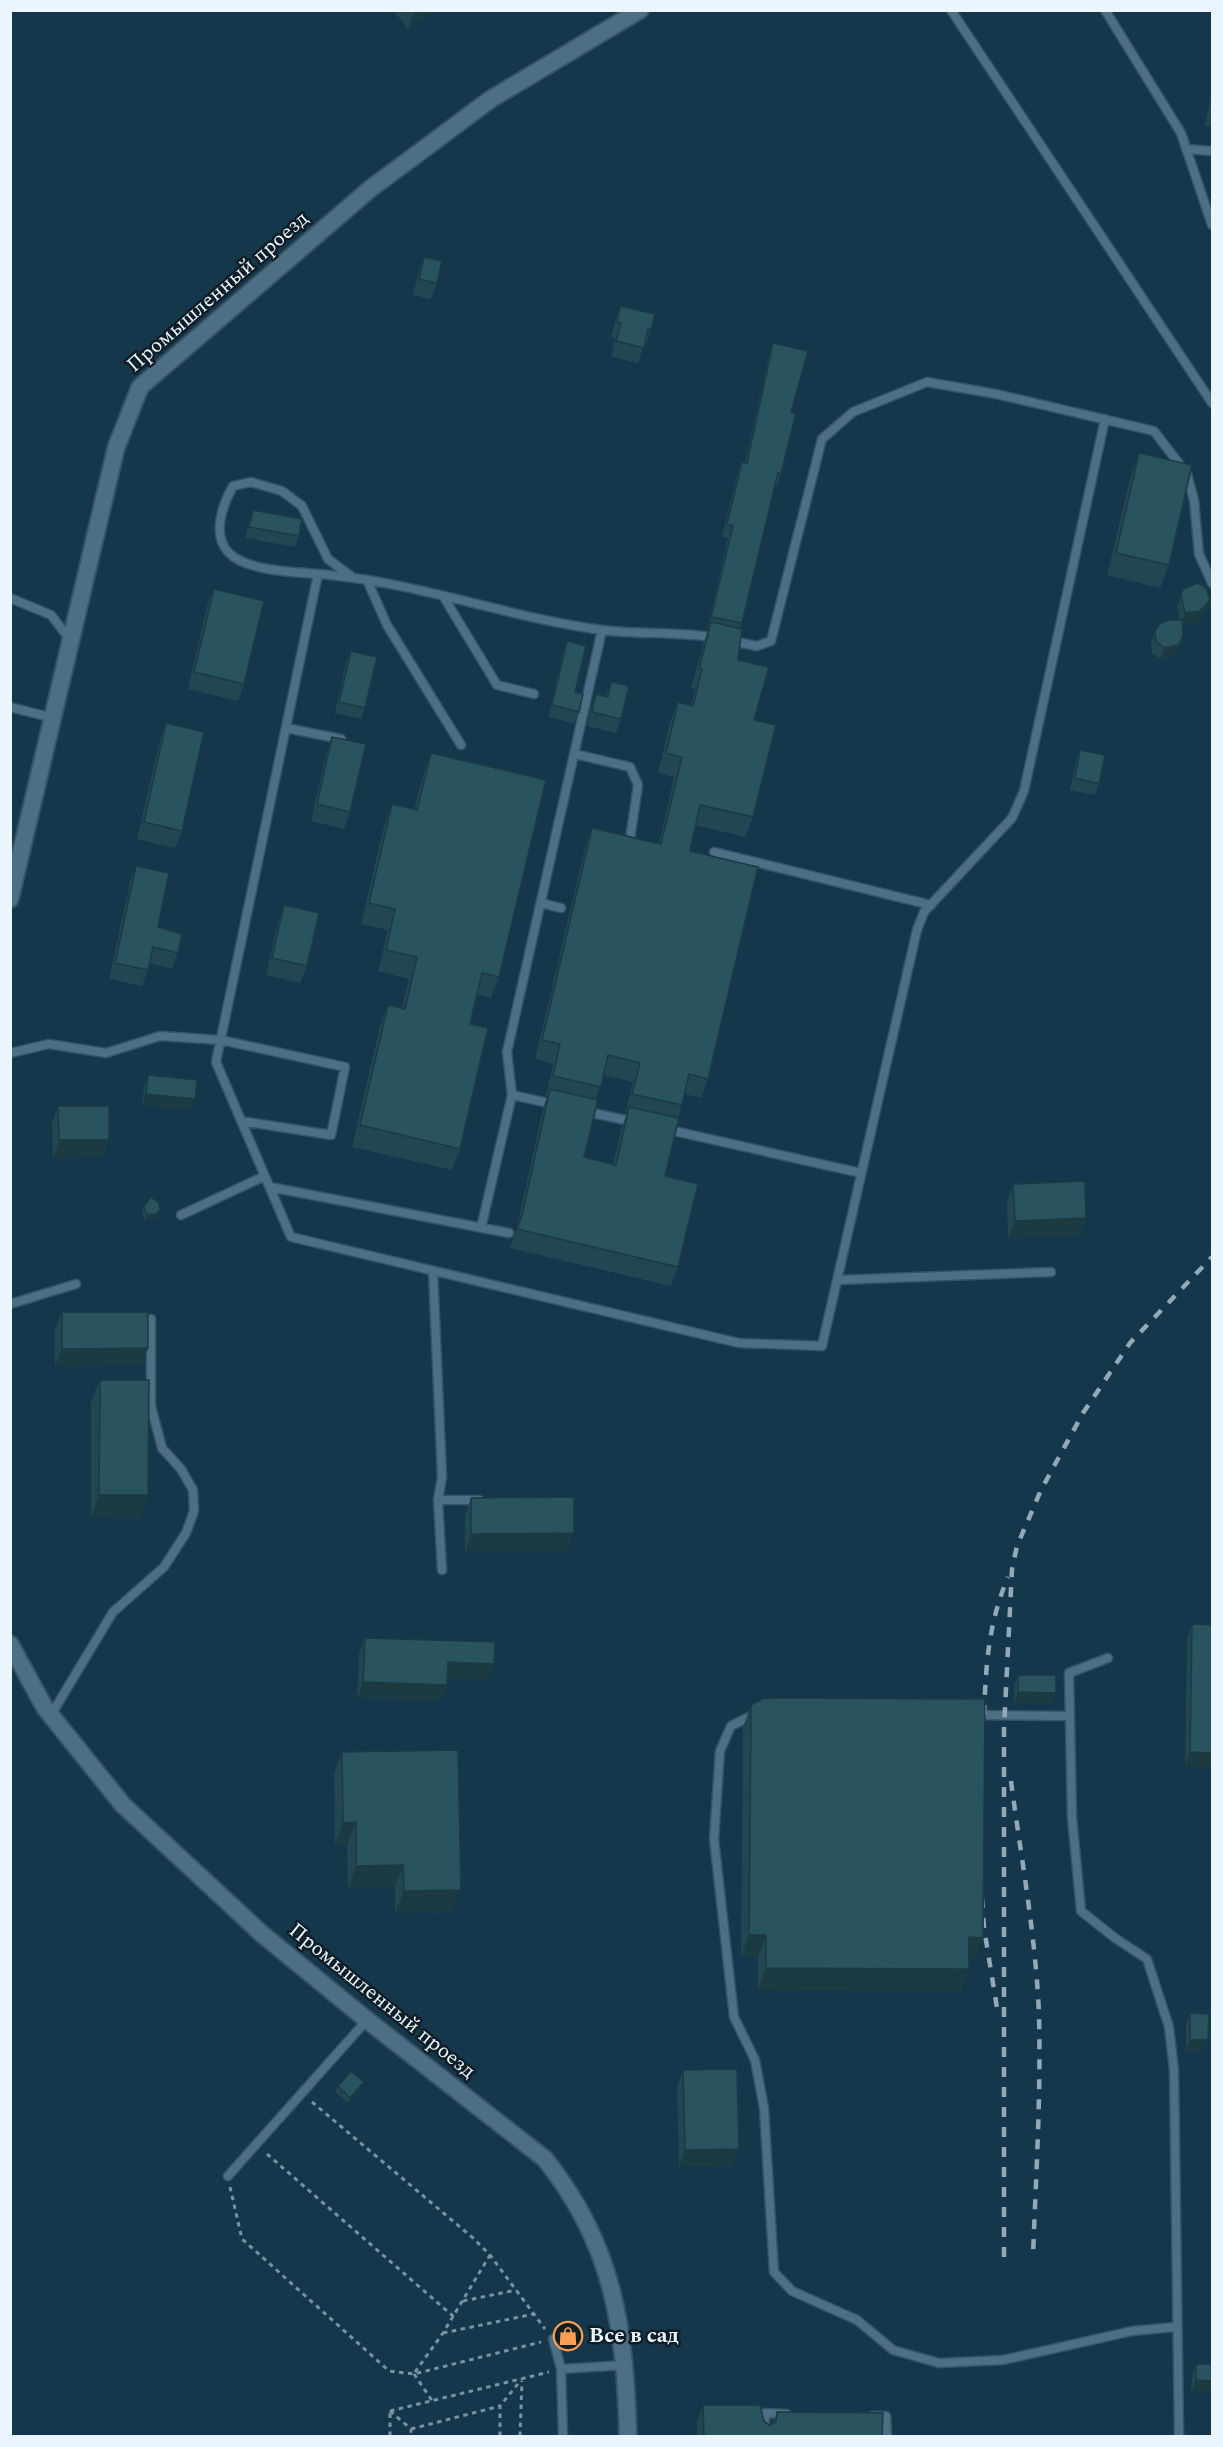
<svg xmlns="http://www.w3.org/2000/svg" width="1223" height="2447" font-family="Spectral,serif">
<style>
.lines{fill:none;stroke-linecap:round;stroke-linejoin:round}
.service-casing{stroke:#385263;stroke-width:11}
.minor-casing{stroke:#385263;stroke-width:20}
.path{stroke:#7b92a1;stroke-width:3;stroke-dasharray:4.5 4.5;stroke-linecap:butt}
.service{stroke:#4c6f86;stroke-width:8}
.minor{stroke:#4c6f86;stroke-width:16}
.rail{stroke:#94a9b6;stroke-width:4.5;stroke-dasharray:10 10;stroke-linecap:butt}
.wall{fill:#224752;fill-rule:evenodd}
.shaded-wall{fill:#1c3a42}
.building{fill:#28535f;stroke:#1c3a42;stroke-width:1.5}
.labels{text-anchor:middle;dominant-baseline:central;stroke-width:5;stroke-linejoin:round;paint-order:stroke}
.street-label{font-size:21px;fill:#eaf5fd;stroke:#0f1d27}
.poi-label{font-size:21px;font-weight:bold;fill:#eaf5fd;stroke:#0f1d27;text-anchor:start}
</style>
<rect width="100%" height="100%" fill="#15374c"/>
<g class="lines">
<g class="service-casing">
<path id="service" d="M951,10L1212,403
M1105,10L1181,133L1212,225
M1186,149L1212,151
M318,574L216,1062L291,1237L739,1343L822,1346L917,930L924,912L1012,818L1024,791L1105,419
M352,577L328,559L302,506L282,491L251,482L233,486C223,504 211,535 229,553C249,573 303,572 330,575C422,584 511,618 602,630C640,635 678,631 716,638
M367,580L387,625L461,745
M443,596L497,685L534,694
M10,598L51,615L71,641
M731,641L757,646L771,641L822,439L853,412L927,382L996,394L1154,431L1187,474L1194,500L1199,554L1212,583
M10,707L53,718
M286,728L341,739
M575,754L630,767L638,785L629,846
M714,852L931,905
M541,903L561,908
M10,1053L49,1044L106,1053L160,1036L221,1040L345,1067L331,1135L241,1121
M512,1095L553,1104
M583,1111L635,1122
M665,1129L861,1173
M270,1187L509,1233
M181,1215L265,1176
M481,1228L512,1095L507,1052L602,630
M433,1271L442,1477L438,1500L442,1570
M837,1280L1051,1272
M10,1304L76,1284
M438,1500H479
M1108,1658L1069,1673L1072,1817L1081,1911L1115,1938L1147,1959L1169,2027L1174,2070L1179,2436
M755,1714L731,1726L720,1751L714,1839L734,2017L755,2060L764,2108L774,2272L792,2291L857,2320L893,2350L939,2363L1003,2360L1132,2331L1175,2327
M51,1715L113,1612L164,1567L186,1533L194,1511L193,1490L181,1469L162,1448L151,1406V1319
M975,1715L1070,1716
M228,2176L367,2020
M553,2339L561,2369L563,2436
M561,2369L626,2365
M872,2416H886L887,2436
M764,2436L765,2413L787,2414"/>
</g>
<g class="minor-casing">
<path id="minor" d="M10,899L116,448L140,387L370,189L491,99L640,10
M10,1644L45,1708L123,1805L262,1934L367,2020L545,2159C614,2245 625,2329 628,2436"/>
</g>
<path class="path" d="M312,2102L473,2238L490,2255L545,2329
M267,2154L454,2317
M230,2187L242,2239L389,2371L414,2374L541,2342
M463,2301L516,2290
M443,2333L534,2314
M415,2372L443,2333L490,2255
M414,2374L433,2402
M390,2411L549,2372
M390,2411L411,2429V2436
M411,2429L500,2406
M390,2436V2411
M500,2436V2406L521,2380
M520,2436L522,2381"/>
<use href="#service" class="service"/>
<use href="#minor" class="minor"/>
<path class="rail" d="M984,1715C986,1664 988,1625 1008,1577
M1011,1781C1021,1858 1036,1937 1039,2015C1041,2095 1036,2176 1033,2256
M982,1898L984,1928L998,2014
M1004,2257V1729L1012,1569L1017,1546L1041,1490L1083,1413L1130,1343L1212,1257"/>
</g>
<path class="wall" d="M393,10H431L408,29Z
M1212,89V127L1205,126Z
M424,257L437,283L431,299L413,295L418,274Z
M620,306L651,330L646,345H644L638,363L611,357L615,338L611,337L615,322Z
M773,343L791,412L781,474L777,487L775,486L740,629L738,660L754,720L753,817L745,837L695,825L690,851L708,1079L701,1098L685,1094L678,1118L665,1176L678,1267L671,1286L510,1248L516,1231L543,1108L547,1096H546L553,1064L535,1059L585,848L592,828L659,844L674,777L658,773L670,722L678,702L691,705L695,689L691,688L704,642L708,630H707L728,538L722,537L737,475L742,462L745,463L769,356ZM603,1075L633,1082L625,1114H627L622,1126L613,1164L584,1157L596,1099Z
M1139,453L1169,565L1160,588L1107,575L1131,475Z
M253,510L299,536L295,547L245,538L249,521Z
M214,589L244,684L238,701L188,689L207,606Z
M1183,589L1205,611L1196,623L1182,625L1183,636L1179,648L1174,657L1160,659L1152,653L1151,643L1155,632L1180,620L1177,607Z
M567,641L579,712L574,723L548,717L563,653Z
M351,651L365,708L361,719L335,713L346,663Z
M611,682L621,719L616,733L587,726L591,708L596,694L606,696Z
M166,723L182,831L175,848L137,839L160,740Z
M332,737L350,812L344,829L311,821L326,754Z
M1080,750L1099,784L1095,795L1070,790L1076,762Z
M431,753L499,977L491,998L477,995L470,1024L460,1149L452,1170L352,1147L380,1026L388,1005L402,1008L409,979L378,971L388,930L361,924L384,826L392,804L414,810L423,775Z
M136,866L158,927L178,953L172,969L150,963L142,986L109,979L130,882Z
M284,905L307,966L300,983L266,975L278,922Z
M148,1075L191,1110L142,1105L144,1087Z
M58,1106L103,1157L53,1158L52,1123Z
M1013,1184L1080,1235L1008,1238L1007,1201Z
M144,1206L158,1216L154,1220L145,1221L142,1212Z
M62,1312L148,1348L142,1365L55,1366V1329Z
M100,1380L148,1495L140,1518L91,1517V1402Z
M471,1498L568,1551L465,1552V1515Z
M1192,1624L1212,1768L1185,1767L1187,1639Z
M365,1638L488,1680L447,1678V1685L441,1701L357,1698L359,1654Z
M1018,1675L1052,1704H1014V1686Z
M751,1705L975,1960H969L961,1992L758,1990V1957H741L743,1727Z
M342,1752L453,1912L395,1913V1887L348,1888L347,1845H335L334,1774Z
M1190,2013L1204,2052L1186,2051V2025Z
M683,2070L733,2166L679,2167L677,2087Z
M338,2086L362,2088L348,2103L335,2092Z
M560,2324L576,2345L562,2347L558,2330Z
M1196,2364H1212L1191,2392L1192,2376Z
M703,2405L764,2421L769,2425L773,2423L777,2412L882,2436H697V2422Z"/>
<path class="shaded-wall" d="M416,10H431L408,29L414,12Z
M1210,600L1205,611L1196,623L1181,625L1185,613Z
M1183,636L1179,648L1174,657L1160,659L1164,648Z
M146,1094L195,1099L191,1110L142,1105Z
M59,1140H109L103,1157L53,1158Z
M160,1210L158,1216L154,1220L145,1221L147,1215Z
M1086,1218L1080,1235L1008,1238L1015,1221Z
M148,1348L142,1365L55,1366L62,1349Z
M99,1495H148L140,1518L91,1517Z
M574,1533L568,1551L465,1552L471,1534Z
M448,1662L494,1664L488,1680L442,1678Z
M363,1682L447,1685L441,1701L357,1698Z
M1018,1692L1056,1693L1052,1704H1014Z
M1190,1752L1212,1753V1768L1185,1767Z
M356,1822L347,1845H335L343,1823Z
M403,1865L395,1887L348,1888L356,1866Z
M461,1890L453,1912L395,1913L404,1891Z
M749,1935H766L758,1957H741Z
M969,1937L983,1938L975,1960H961Z
M766,1968L969,1969L961,1992L758,1990Z
M1190,2040H1208L1204,2052L1186,2051Z
M364,2082L362,2088L348,2103L350,2098Z
M739,2149L733,2166L679,2167L685,2150Z
M578,2339L576,2345L562,2347L564,2341Z
M1196,2380L1212,2381V2392H1191Z"/>
<path class="building" d="M424,257L442,261L437,283L419,279Z
M620,306L655,314L651,330L648,329L644,348L616,341L621,323L617,322Z
M773,343L808,351L791,412L796,413L781,474L778,473L742,623L711,617L733,526L727,524L742,462L747,463Z
M1139,453L1192,465L1169,565L1116,553Z
M253,510L302,519L299,536L249,527Z
M1198,583L1206,588L1210,600L1200,611L1185,613L1181,595L1183,589Z
M214,589L264,601L244,684L194,672Z
M1168,620H1182L1183,636L1178,645L1164,648L1156,641L1155,632L1159,624Z
M711,622L742,629L738,660L769,667L754,720L776,725L753,817L700,805L690,851L758,867L708,1079L689,1074L682,1105L632,1094L640,1063L608,1055L601,1087L553,1076L560,1044L542,1040L592,828L661,844L682,757L666,753L678,702L693,706L702,669H699Z
M567,641L586,646L575,692L583,694L579,712L552,705Z
M351,651L377,657L365,708L339,702Z
M611,682L629,686L621,719L592,712L596,694L608,697Z
M166,723L204,732L182,831L144,822Z
M332,737L366,744L350,812L317,804Z
M1080,750L1105,755L1099,784L1075,778Z
M431,753L546,780L499,977L482,973L470,1024L488,1028L460,1149L360,1125L388,1005L405,1009L417,957L386,950L395,909L369,903L392,804L417,810Z
M136,866L169,873L158,927L182,934L178,953L153,947L148,970L115,963Z
M284,905L319,913L307,966L272,958Z
M148,1075L197,1080L195,1099L146,1094Z
M550,1089L598,1100L584,1157L616,1165L629,1107L679,1118L665,1176L698,1184L678,1267L517,1229L522,1215Z
M58,1106H109V1140H59Z
M1085,1181L1086,1218L1015,1221L1013,1184Z
M151,1197L159,1203L160,1210L156,1214L147,1215L144,1206Z
M62,1312H148V1348L62,1349Z
M100,1380H149L148,1495H99Z
M574,1497V1533L471,1534V1498Z
M1192,1624L1212,1625V1753L1190,1752Z
M365,1638L495,1642L494,1664L448,1662L447,1685L363,1682Z
M1018,1675H1056V1693L1018,1692Z
M764,1698L985,1699L983,1938L969,1937V1969L766,1968V1935H749L751,1705Z
M458,1750L461,1890L404,1891L403,1865L356,1866V1822L343,1823L342,1752Z
M1190,2013L1209,2014L1208,2040H1190Z
M737,2069L739,2149L685,2150L683,2070Z
M351,2071L364,2082L350,2098L338,2086Z
M576,2322L578,2339L564,2341L560,2324Z
M1196,2364H1212V2381L1196,2380Z
M703,2405H760L764,2421L769,2425L776,2422L777,2412L883,2413L882,2436H704Z"/>
<defs>
<g id="shop-ring" transform="scale(1.5)"><circle r="9.5" fill="#0f1d27" stroke="#fb9e51" stroke-width="1.5"/><path d="M-5-2.5h2.3a2.7 3.5 0 0 1 5.4 0H5L5.5 6h-11ZM-1.5-2.5h3a1.5 2.3 0 0 0-3 0Z" fill="#fb9e51"/></g>
</defs>
<g fill-rule="evenodd">
<use href="#shop-ring" x="568" y="2336"/>
</g>
<g class="labels">
<g class="street-label">
<text transform="translate(218 292) rotate(-41)">Промышленный проезд</text>
<text transform="translate(382 2001) rotate(39)">Промышленный проезд</text>
</g>
<g class="poi-label">
<text x="589" y="2336">Все в сад</text>
</g>
</g>
<rect width="1223" height="2447" fill="none" stroke="#eaf5fd" stroke-width="24"/>
</svg>
